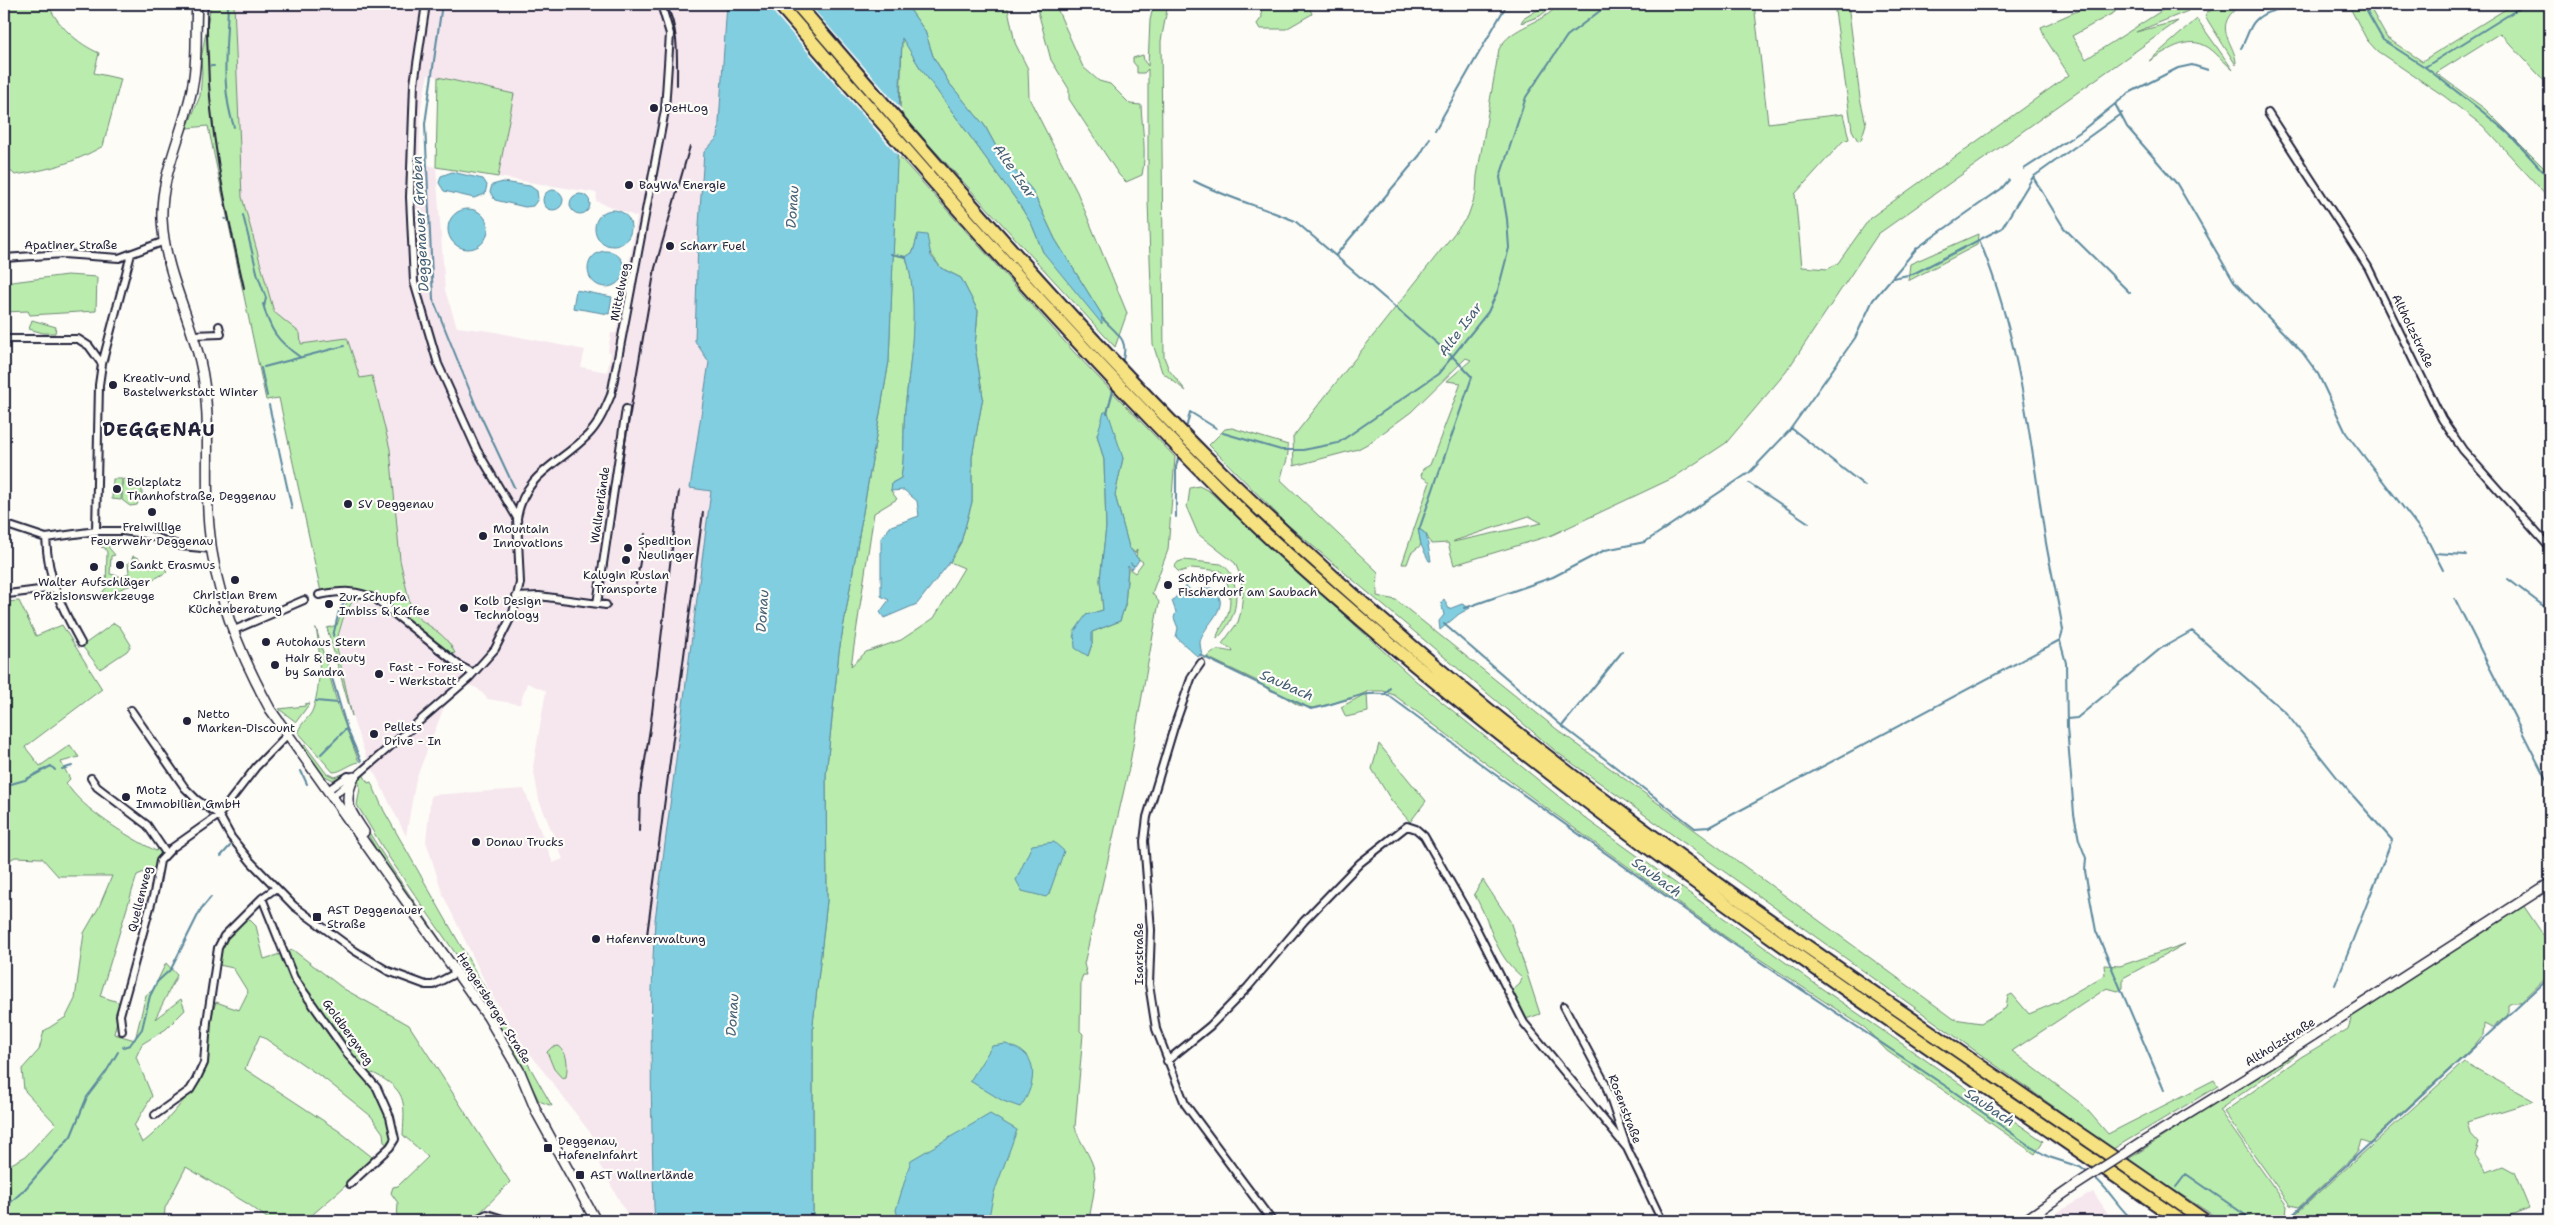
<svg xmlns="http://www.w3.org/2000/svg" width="2554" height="1225" font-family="'Shantell Sans',sans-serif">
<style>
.built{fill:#f6e7ee;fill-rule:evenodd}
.green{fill:#baedad;stroke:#6e8874;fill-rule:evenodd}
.water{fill:#81cee0;stroke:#5b899e}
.pier{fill:#fdfcf7}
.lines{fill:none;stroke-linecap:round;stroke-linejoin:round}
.stream{stroke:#5b899e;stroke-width:2}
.street-casing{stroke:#22223b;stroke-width:10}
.secondary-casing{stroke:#22223b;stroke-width:12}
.highway-casing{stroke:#22223b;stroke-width:16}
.street{stroke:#fdfcf7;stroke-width:6}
.secondary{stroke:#fdfcf7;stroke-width:9}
.highway{stroke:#f6e281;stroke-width:12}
.rail{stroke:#22223b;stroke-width:2}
.secondary-bridge-casing{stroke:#22223b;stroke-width:12;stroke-linecap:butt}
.secondary-bridge{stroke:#fdfcf7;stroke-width:9}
.poi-dot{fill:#22223b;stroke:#fdfcf7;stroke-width:2}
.labels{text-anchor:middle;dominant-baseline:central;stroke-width:4.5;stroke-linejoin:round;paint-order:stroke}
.poi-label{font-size:12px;fill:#22223b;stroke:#fdfcf7;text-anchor:start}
.street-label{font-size:12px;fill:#22223b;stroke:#fdfcf7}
.water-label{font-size:14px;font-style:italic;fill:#435e75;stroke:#fdfcf7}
.district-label{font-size:18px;font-weight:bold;letter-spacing:1px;fill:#22223b;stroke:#fdfcf7}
</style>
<rect width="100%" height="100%" fill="#fdfcf7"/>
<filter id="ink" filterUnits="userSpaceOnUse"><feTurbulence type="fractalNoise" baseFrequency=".02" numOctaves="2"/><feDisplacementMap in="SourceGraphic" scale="10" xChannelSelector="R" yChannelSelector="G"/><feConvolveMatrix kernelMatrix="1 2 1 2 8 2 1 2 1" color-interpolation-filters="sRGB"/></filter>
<g filter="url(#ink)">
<path class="built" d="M234,4H727L718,137L704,152L698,239L695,341L709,362L690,487L711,491L655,920L651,984L650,1057L655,1221H631L599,1164L604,1151L519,1039L490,992L443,895L426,841L431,795L524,789L553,863L563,859L539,800L533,767L546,691L527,683L520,704H517L488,699L477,688L468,685L444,707L416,779L406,836L366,756L354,723L337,643L344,619L354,601L357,600L378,607L404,627L412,617L400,560L372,376L360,378L347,339L300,344V333L274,312L266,290L242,197ZM428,75L514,94L498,177L597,193L596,201L637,217L620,314H615L614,321L618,322L616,333H611L608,351L611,353L607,372L581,367L585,350L490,331L457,327L445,290L436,167L419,163L421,106Z
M2093,1192L2109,1215L2116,1221H2042Z"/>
<path class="green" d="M4,4H48C57,25 78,44 99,53L94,73L121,79L103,146C71,164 51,169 15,175L4,165Z
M211,4H234L242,197L274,312L300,333L301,344L347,338L360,378L372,376L390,449L400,560L412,613C428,627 445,632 455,653L450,655L430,639L428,634L419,631L418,626L410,621L404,627C375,597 366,583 321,592L279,398L266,400L208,126L187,128L200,96L202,72L201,59Z
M906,4H1007L1015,43L1028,69L1029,98L1077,192L1127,313L1115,347L900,113L902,37L919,66L1017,201L1032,225L1043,252L1102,315L1055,239L1032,190L999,152L985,126L949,83L933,56L925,31Z
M1036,4H1055L1083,67L1099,81L1110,84L1130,104L1141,105C1142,129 1147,152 1142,175L1126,182L1119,175L1069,99V89L1051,60Z
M1154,4H1168L1161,41L1164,357L1169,370L1186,391L1162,372L1153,344L1148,201V69L1144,73H1137V67L1133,62V58L1143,55L1144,61L1148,66L1150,20Z
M1273,4H1308L1312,14L1286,29H1260L1257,24L1262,17L1261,9Z
M1547,4H1555L1540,16L1521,23L1523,19Z
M1559,4H1754L1768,123L1843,114L1849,139L1843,141L1795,194L1802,267L1828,269L1838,263L1870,218L2069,75L2045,38L2041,27L2093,4H2119L2115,12L2072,36L2086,59L2172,4H2188L2190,7L2188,11L2136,32L2178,21L1878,234L1786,372L1726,443L1673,478L1552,535L1454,565L1448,543L1431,544L1426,534L1418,528L1421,545L1411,553L1407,564H1402L1430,482L1421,476L1423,469L1430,465L1461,383L1447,381L1471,360L1466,358L1411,412L1369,443L1358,449L1294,466L1293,437L1468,216L1476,193L1477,176L1499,49C1512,25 1542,25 1559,4ZM1529,516L1542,523L1453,542L1454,541Z
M1834,4H1848L1860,98L1866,124L1861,140L1858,141L1852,130Z
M2228,4H2242C2208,28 2237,43 2236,65L2205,16L2207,12Z
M2348,4H2368L2387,38L2422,61L2514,4H2550V87L2500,33L2436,73L2485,109L2550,174V199L2483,126L2444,96L2377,51L2367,40Z
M2197,19L2233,70C2226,64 2220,57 2213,51C2191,32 2170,49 2149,61Z
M438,77L514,94L498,177L436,167Z
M897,154L1073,351L1175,457L1168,550L1152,593L1159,602L1129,768L1084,964L1087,975H1083L1081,980L1080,1031L1083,1034L1075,1127C1079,1141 1087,1150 1092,1163C1099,1180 1091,1204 1089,1221H813V1024L827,901L826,775L839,652L889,361ZM918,235L941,268L961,278L978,311L975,347L983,397L972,457V502L961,542L950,562L964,568L934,618L901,640L866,652L851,666L874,513L897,499L891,491L892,483L901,478C905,454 903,432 905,409C910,361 921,304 906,257L913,252ZM1097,435L1123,458L1115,495L1129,548L1135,553L1137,549L1136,557L1143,562L1135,573L1128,568L1125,605L1120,621L1092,632V644L1088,656L1086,615L1103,610L1100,580L1106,527L1104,460Z
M1978,234L1977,245L1908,281L1910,264Z
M67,275L97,277L96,311L30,315L28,311L4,312V283Z
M32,320L56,327L55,333H43L29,329Z
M1232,428L1288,445C1289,464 1283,464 1281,480L1378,572L1377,596L1396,600L1559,731L1954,1019L1981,1023L2006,1008L2008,996L2012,994L2029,1014L2058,1002L2105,975L2104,965L2120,966L2185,944L2123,978V988L2118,991L2107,988L2012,1051L2083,1105L2108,1134L2214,1080L2218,1086L2113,1149L1558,753L1288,525L1209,445L1225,429Z
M113,479H122L121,500L112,499Z
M123,479L142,482V499H139L137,505L130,506L122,500Z
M1199,486L1209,491L1416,681L1589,821L1821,988L2043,1141L2035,1154L1887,1051L1865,1028L1726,937L1542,805L1394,695L1383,691H1369L1351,699L1313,708L1298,705L1280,694L1269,690L1257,681L1207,657C1216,647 1220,650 1233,652L1232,649L1222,644L1238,622L1241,612L1243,591L1240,575L1235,563L1198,534L1186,506L1188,503L1190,488Z
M103,539L107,540L109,548L115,555L111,556L110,574L123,577L129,573L128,563L131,562L133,556L139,558L138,564L151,567L154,565V569L162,566L167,571C148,587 122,581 106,599L101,594L106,588L107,552L105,548L101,547Z
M1184,560L1221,564C1227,567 1231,573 1233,579C1240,603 1234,621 1217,639C1217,632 1222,627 1225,621C1233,606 1231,584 1221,571L1192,568L1179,572L1174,567L1178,562Z
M357,596L359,600H353L343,619L336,643L352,716L327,628L337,625C341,614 345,599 357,596Z
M19,601L36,636L62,625L102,689L25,747L40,766L70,745L79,757L61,762L70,779L66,783C83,810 127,836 156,851L160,847L162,850L154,868L137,875L100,996L121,1003L114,1034L135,1040L146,995L153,990L166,963L177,975L155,1019L181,999L185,1010L166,1029L142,1044L136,1057L152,1096L134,1126L142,1143C157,1134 204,1080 207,1063C211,1040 207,1026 216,1002L239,1010L248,992L233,968L219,965C218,944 233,931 246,916L256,926L264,959L293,950L344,989L409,1025L510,1182L472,1221H447L433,1215L429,1221H397L398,1203L391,1193L393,1187L398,1186L428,1157L403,1135C405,1101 407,1090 373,1073L367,1077C382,1095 389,1116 395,1139L390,1147L384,1142L383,1133L371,1116L326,1080L260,1035L245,1069L339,1131L372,1157L366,1168L305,1221H271L248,1204L186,1167L165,1208L164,1221H4V1168L26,1156L56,1124L24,1090L22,1069L39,1050L44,1031L66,1017L75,999L84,933L99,907L112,876H58L42,858L15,857L4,863V602Z
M114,623L120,627L131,645L127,651L100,669L82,646Z
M316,628L338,706L359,762C349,764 342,772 333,772L298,732C301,722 310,718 313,709C321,686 321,651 316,628Z
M1367,693L1368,712L1346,717L1341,707Z
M310,703L296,722L279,709L305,706V704Z
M1379,744L1426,801L1410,822L1391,800L1372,769Z
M305,745L326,773L334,777L346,773L333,780L321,774L302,747Z
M363,774L368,783L371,782L384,811L552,1106L539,1101L519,1059L467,970L388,856L357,805L360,788L358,779Z
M355,783L353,802L355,810L392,869L467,979L413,906L377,851L350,802Z
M1483,880L1510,921L1540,1014L1526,1019L1512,991L1520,984L1522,977C1492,952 1493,926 1474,894Z
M2523,905L2550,945V961L2544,963L2548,976L2520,1003H2512L2508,1005V1015L2492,1028L2484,1024L2483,1035L2473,1047L2369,1143L2361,1140L2358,1151L2354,1156L2299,1207L2290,1205L2224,1112L2301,1057L2348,1029L2352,1016Z
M559,1046C568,1054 568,1065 566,1077L562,1078L554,1069L547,1052L552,1047Z
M2295,1051L2297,1054L2219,1110L2287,1206L2286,1217L2289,1220L2464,1062L2534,1101L2467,1122L2470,1133L2479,1143L2475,1155L2487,1172L2503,1166L2514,1172L2529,1208L2495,1221H2222L2127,1160Z"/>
<path class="water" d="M727,4H906L925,31L933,56L949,83L985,126L999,152L1032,190L1055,239L1102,315V324L1043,252L1032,225L1017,201L919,66L902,38L889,361L839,652L826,775L827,901L813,1024V1221H655L654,1207C651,1111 649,1016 655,920L711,491L690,488L709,362L695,341L698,239L704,152L718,137Z
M452,172L483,179L487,185L485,194L474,198L444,191L439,183L441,176Z
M503,182L530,186L537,191L538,199L533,206L525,207L495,200L490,192L492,185Z
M543 200a10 10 0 1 1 20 0a10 10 0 1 1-20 0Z
M570 204a10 10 0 1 1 20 0a10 10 0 1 1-20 0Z
M448 229a20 20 0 1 1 40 0a20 20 0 1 1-40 0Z
M595 228a18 18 0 1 1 36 0a18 18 0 1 1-36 0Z
M918,234L927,235L931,256L941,268L961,278L978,311L975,347L983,397L972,457V502L961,542L950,562L917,604L884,618L880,612L889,600L881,596V538L891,526L919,516L917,501L904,490L891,491L892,483L901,478C905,454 903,432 905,409C910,361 920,303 906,257L913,252Z
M588 269a18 18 0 1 1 36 0a18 18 0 1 1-36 0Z
M576,290L612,297L609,314L573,308Z
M1104,412H1108L1123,458L1115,495L1129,547L1139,560L1135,566L1130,563L1134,566L1132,569L1128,566L1125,605L1120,621L1092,632V644L1088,656L1075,648L1074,632L1086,615L1103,610L1100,580L1106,527L1104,460L1097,435Z
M1418,528L1426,534L1431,561H1429L1421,545Z
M1186,586L1193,592L1202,588H1211C1236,605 1203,624 1200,642C1200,646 1201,650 1202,654L1198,657L1176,637L1178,628L1174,618L1176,612L1172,601Z
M1444,599L1449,609L1462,604L1470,608L1459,614L1440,630L1439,621L1444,615L1441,603Z
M1054,842L1064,851L1049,894L1046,897L1022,891L1016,880L1032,845Z
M1006,1044C1012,1047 1020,1049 1024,1053C1040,1066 1031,1094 1020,1107L1003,1101L970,1081L992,1046Z
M990,1114L1017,1130L994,1193L988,1221H899L896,1210L911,1160Z"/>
<path class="pier" d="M766,4H809L902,110L900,158Z"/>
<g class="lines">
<path class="stream" d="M228,4C227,46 220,86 234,127
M442,4L425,124L433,299L476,406L514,487
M2366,10L2383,40L2425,67L2483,112L2509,134L2550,179
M2241,48C2246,40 2249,27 2255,21C2266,9 2285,9 2299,4
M211,66H214
M2425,67L2526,4
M2115,104L2127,127L2177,184L2234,282L2302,352L2318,374L2346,433L2426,537L2443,570
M1435,130L1507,4
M2024,169L2080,132L2129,93L2178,68L2192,65L2208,70
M2033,177L2064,228L2130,293
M1194,181C1227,198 1262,207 1295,221L1453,357L1472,377L1419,530
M243,215L258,276L266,298L264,307
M225,219H226
M891,254L906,257
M1336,255L1420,155L1430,138
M1893,278L1913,274L2002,228L2033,177L2122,113
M263,304C270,330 277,341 300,357
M1102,318C1117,334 1130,339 1122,363
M264,367L344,346
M261,368L267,396
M269,405L292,509
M1107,413L1114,387
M1791,428L1865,486
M1186,429L1190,412L1216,428
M1223,433L1281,450H1303L1338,443L1438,374L1488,312L1498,290L1509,248L1507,219L1500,177L1526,97L1567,36L1609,4
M1749,483L1809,523
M1176,517V467L1179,455
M2434,553L2466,555
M2508,579L2550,611
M2455,599L2550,787
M1465,608L1553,577L1605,550L1645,542L1750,472L1789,431L1855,338L1873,300L1917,248L2001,189L2009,180
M1444,624L1562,726L1695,828L1709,827L2060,640L2063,630C2058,599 2050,568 2045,537C2030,437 2019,335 1980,242
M333,636L339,611L348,596
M2060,641L2066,663L2067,727L2074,814L2079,840L2086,858L2085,871L2096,931L2164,1090
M438,644L454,656
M1200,655L1311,709C1338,705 1361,689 1388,695L1493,773L1729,941L1950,1089L2031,1147L2049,1157L2080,1167L2088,1173
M330,671L347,729L361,761
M1385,694L1390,688
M316,701L338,703
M2067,719L2077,718L2160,649L2192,631L2286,713L2340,781L2392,840L2335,985
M1562,726L1622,652
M321,754L346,729
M62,769L72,766
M301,771L307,784
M4,786L25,780L51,766L55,770
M221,856L230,846
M123,1047L130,1045L142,1029L150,996L157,982L171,969L201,909L211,897
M2094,1177C2110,1190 2118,1208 2134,1221
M2176,1187L2186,1174L2254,1221
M4,1206L10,1203L25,1189L71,1136L87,1097L106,1072L118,1052
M2153,1221L2154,1219
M2286,1221L2547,980"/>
<g class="street-casing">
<path id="street" d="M2268,113L2368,267L2442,419L2463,450L2550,548
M4,258L63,254L119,258L165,241
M192,335L221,334L219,326
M4,339H78L89,346L102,364
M517,518C525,472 559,465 588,435C599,424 605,409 611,395L665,110L670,34L661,4
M4,524L46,538L96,531H122L145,534L181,546L212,549
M96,531L99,385L102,364L131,254
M46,538C48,580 61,607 81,643
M8,594L55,588
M319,595C341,591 357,589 377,600L460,666L473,673
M516,597L539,596L606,605
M597,604L626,409
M232,631L304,600
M1201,663L1192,676L1174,727L1147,817L1144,841L1151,930L1149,984L1156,1029L1185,1104L1272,1221
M131,710L185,788L197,800L219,815L231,837L251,862L294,906L355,951L388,971L426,985H433L458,972
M91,778L97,787L147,825L166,853
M328,790L348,776L354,777
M332,797L469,678L495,649L513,613L520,583L517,518L477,450L438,364L414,282L410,197L414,84L426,4
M276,888L262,898L294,978L349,1056L377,1088L390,1117L395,1139L390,1147L350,1184
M1564,1006L1605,1083L1627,1148L1662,1221
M122,1031L120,1015L154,893L160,861L172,848L219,815L256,767L288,734
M1167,1061L1210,1026L1248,987L1304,921L1360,863L1407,826L1416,829L1424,836L1473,922L1524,1023L1627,1148
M155,1115L190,1090L196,1080L204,1063L207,1022L218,948L224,936L262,898
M473,1221L487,1214L509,1221"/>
</g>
<g class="secondary-casing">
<path id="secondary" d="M197,4C195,30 198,57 193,83C186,128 160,173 162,219C164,269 189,314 200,361C213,416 204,472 209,527C214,592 239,652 270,709L488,1017L520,1072L537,1113L596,1221
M354,777C342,803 349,809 364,832
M2141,1143L2253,1074L2550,883
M2024,1221L2073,1187"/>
</g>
<g class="highway-casing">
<path id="highway" d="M779,4C894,136 1008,269 1128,395C1176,445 1223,495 1274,542C1553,798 1870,1006 2181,1221
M797,4C936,165 1075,328 1226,477C1287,536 1350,593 1414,648C1662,860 1939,1034 2205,1221"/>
</g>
<use href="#street" class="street"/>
<use href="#secondary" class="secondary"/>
<use href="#highway" class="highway"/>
<path class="rail" d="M208,4C206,21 207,40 208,57C209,136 227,212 244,288
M666,4C679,29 677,57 677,85
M620,471L655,268L690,146
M636,584L645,534
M639,831L640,792L650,729L679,491
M647,935L703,512"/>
<g class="secondary-bridge-casing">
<path id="secondary-bridge" d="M2073,1187L2141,1143"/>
</g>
<use href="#secondary-bridge" class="secondary-bridge"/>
</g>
</g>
<g class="poi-dot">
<circle cx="654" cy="108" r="5"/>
<circle cx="629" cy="185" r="5"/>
<circle cx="670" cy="246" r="5"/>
<circle cx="113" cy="385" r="5"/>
<circle cx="117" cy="489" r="5"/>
<circle cx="348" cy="504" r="5"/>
<circle cx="152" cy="512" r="5"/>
<circle cx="483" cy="536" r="5"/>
<circle cx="628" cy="548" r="5"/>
<circle cx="626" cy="560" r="5"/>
<circle cx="120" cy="565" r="5"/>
<circle cx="94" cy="567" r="5"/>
<circle cx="235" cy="580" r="5"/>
<circle cx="1168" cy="585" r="5"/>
<circle cx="329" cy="604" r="5"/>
<circle cx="464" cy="608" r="5"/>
<circle cx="266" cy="642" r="5"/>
<circle cx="275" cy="665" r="5"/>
<circle cx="379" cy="674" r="5"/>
<circle cx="187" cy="721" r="5"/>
<circle cx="374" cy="734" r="5"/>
<circle cx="126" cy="797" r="5"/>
<circle cx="476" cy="842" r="5"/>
<rect x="312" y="912" width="10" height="10" rx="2.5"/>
<circle cx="596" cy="939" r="5"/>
<rect x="543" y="1143" width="10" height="10" rx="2.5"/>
<rect x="575" y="1170" width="10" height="10" rx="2.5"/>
</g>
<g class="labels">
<g class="poi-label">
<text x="664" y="108">DeHLog</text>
<text x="639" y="185">BayWa Energie</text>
<text x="680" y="246">Scharr Fuel</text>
<text x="123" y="378">Kreativ-und<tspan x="123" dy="14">Bastelwerkstatt Winter</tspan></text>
<text x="127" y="482">Bolzplatz<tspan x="127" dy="14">Thanhofstraße, Deggenau</tspan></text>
<text x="358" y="504">SV Deggenau</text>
<text x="152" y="527" text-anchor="middle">Freiwillige<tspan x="152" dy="14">Feuerwehr Deggenau</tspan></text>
<text x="493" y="529">Mountain<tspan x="493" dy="14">Innovations</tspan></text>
<text x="638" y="541">Spedition<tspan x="638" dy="14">Neulinger</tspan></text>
<text x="130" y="565">Sankt Erasmus</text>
<text x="626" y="575" text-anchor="middle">Kalugin Ruslan<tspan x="626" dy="14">Transporte</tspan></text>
<text x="1178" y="578">Schöpfwerk<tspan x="1178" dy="14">Fischerdorf am Saubach</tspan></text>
<text x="94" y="582" text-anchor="middle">Walter Aufschläger<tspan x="94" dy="14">Präzisionswerkzeuge</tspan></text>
<text x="235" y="595" text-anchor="middle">Christian Brem<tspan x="235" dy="14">Küchenberatung</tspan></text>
<text x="339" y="597">Zur Schupfa<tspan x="339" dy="14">Imbiss &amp; Kaffee</tspan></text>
<text x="474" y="601">Kolb Design<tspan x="474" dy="14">Technology</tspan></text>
<text x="276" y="642">Autohaus Stern</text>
<text x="285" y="658">Hair &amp; Beauty<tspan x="285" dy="14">by Sandra</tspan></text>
<text x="389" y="667">Fast - Forest<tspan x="389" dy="14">- Werkstatt</tspan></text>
<text x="197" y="714">Netto<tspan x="197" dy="14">Marken-Discount</tspan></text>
<text x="384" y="727">Pellets<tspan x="384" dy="14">Drive - In</tspan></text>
<text x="136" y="790">Motz<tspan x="136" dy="14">Immobilien GmbH</tspan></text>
<text x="486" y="842">Donau Trucks</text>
<text x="327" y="910">AST Deggenauer<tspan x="327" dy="14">Straße</tspan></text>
<text x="606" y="939">Hafenverwaltung</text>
<text x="558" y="1141">Deggenau,<tspan x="558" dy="14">Hafeneinfahrt</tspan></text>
<text x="590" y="1175">AST Wallnerlände</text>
</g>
<g class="street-label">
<text x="71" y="245">Apatiner Straße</text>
<text transform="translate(620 292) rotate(-79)">Mittelweg</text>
<text transform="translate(2413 331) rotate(64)">Altholzstraße</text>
<text transform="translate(600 505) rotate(-82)">Wallnerlände</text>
<text transform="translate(140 899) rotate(-76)">Quellenweg</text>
<text transform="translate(1139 954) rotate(-90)">Isarstraße</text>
<text transform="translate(494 1008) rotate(58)">Hengersberger Straße</text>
<text transform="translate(348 1032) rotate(54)">Goldbergweg</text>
<text transform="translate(2280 1042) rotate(-32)">Altholzstraße</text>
<text transform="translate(1625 1109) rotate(69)">Rosenstraße</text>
</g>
<g class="water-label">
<text transform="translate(1015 171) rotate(55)">Alte Isar</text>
<text transform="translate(792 207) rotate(-86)">Donau</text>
<text transform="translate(420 224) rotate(-93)">Deggenauer Graben</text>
<text transform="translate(1460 329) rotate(-53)">Alte Isar</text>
<text transform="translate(762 611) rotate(-86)">Donau</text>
<text transform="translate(1287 685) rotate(24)">Saubach</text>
<text transform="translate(1657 877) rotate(36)">Saubach</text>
<text transform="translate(732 1015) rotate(-86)">Donau</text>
<text transform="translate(1990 1107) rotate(34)">Saubach</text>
</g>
<g class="district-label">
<text x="159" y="430">DEGGENAU</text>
</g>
</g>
<rect width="2554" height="1225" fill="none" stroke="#fdfcf7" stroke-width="20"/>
<rect x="10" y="10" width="2534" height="1205" fill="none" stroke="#22223b" stroke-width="2" filter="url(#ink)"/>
</svg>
